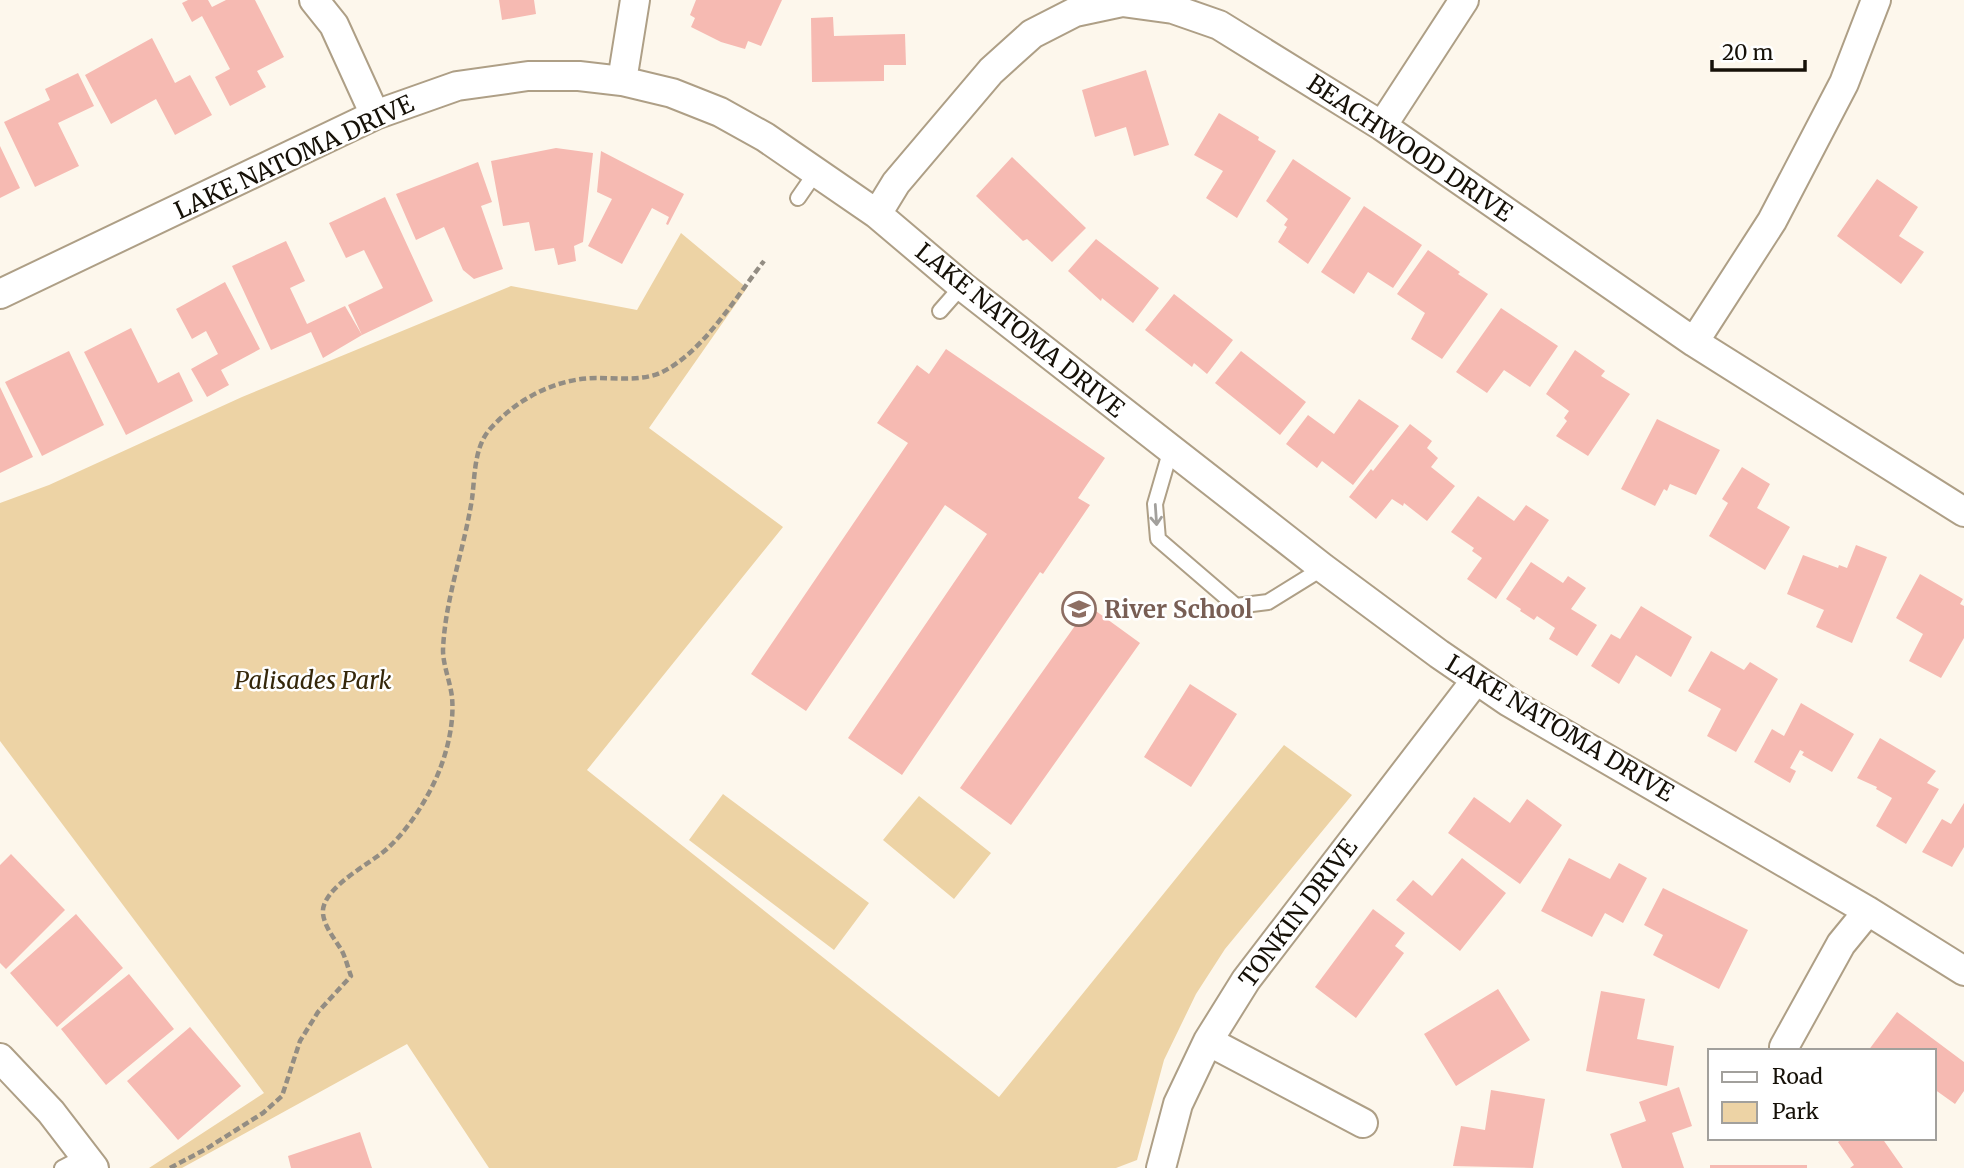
<svg xmlns="http://www.w3.org/2000/svg" width="1964" height="1168" font-family="Merriweather,serif">
<style>
.green{fill:#edd3a5}
.building{fill:#f6bab2}
.lines{fill:none;stroke-linecap:round;stroke-linejoin:round}
.service-casing{stroke:#ae9f86;stroke-width:18}
.minor-casing{stroke:#ae9f86;stroke-width:32}
.path{stroke:#938d83;stroke-width:4.5;stroke-dasharray:7 3.5;stroke-linecap:butt}
.service{stroke:#fff;stroke-width:14}
.minor{stroke:#fff;stroke-width:28}
.oneway{stroke:#a2a09c}
.labels{text-anchor:middle;dominant-baseline:central;stroke-width:5;stroke-linejoin:round;paint-order:stroke}
.street-label{font-size:24px;fill:#161108;stroke:#fff}
.education-label{font-size:24px;font-weight:bold;fill:#785e54;stroke:#fff;text-anchor:start}
.park-label{font-size:24px;font-style:italic;fill:#35270a;stroke:#fff}
</style>
<rect width="100%" height="100%" fill="#fdf7ec"/>
<path class="green" d="M681,233L747,288L649,428L783,527L587,770L999,1097L1284,745L1352,795L1225,949L1196,994L1164,1060L1137,1160L1116,1168H489L407,1044L182,1168H149L264,1093L0,741V503L49,485L242,397L511,286L637,310Z
M723,794L869,903L834,950L689,840Z
M919,796L991,853L954,899L883,840Z"/>
<path class="building" d="M188,0H208L212,7L226,0H255L284,57L257,71L266,87L230,106L215,77L230,69L202,16L192,22L182,3Z
M499,0H534L536,14L502,20Z
M696,0H782L761,46L748,41L745,49L721,42L691,27L695,18L690,15Z
M833,17L834,36L905,34L906,65H884V81L812,82L811,18Z
M152,38L175,83L190,75L212,115L175,135L156,99L111,124L85,75Z
M1146,70L1169,145L1134,156L1126,127L1095,137L1082,90Z
M78,73L94,106L58,123L79,166L35,187L4,122L50,100L45,89Z
M1219,113L1259,137L1258,140L1276,151L1237,218L1206,198L1223,171L1194,155Z
M0,146L20,188L0,198Z
M556,148L593,153L583,242L574,246L576,261L558,265L554,248L535,251L529,222L503,226L491,161Z
M601,151L684,194L668,225L666,224L669,217L652,208L622,264L588,246L612,199L597,192Z
M1012,157L1086,228L1052,262L1027,239L1023,241L976,196Z
M1293,159L1351,198L1308,264L1278,242L1287,227L1284,225L1288,219L1266,201Z
M478,162L492,202L481,206L503,269L474,279L463,270L444,227L416,240L396,194Z
M1877,179L1918,207L1899,236L1924,252L1901,284L1837,236Z
M385,197L433,301L362,335L348,305L383,288L364,250L346,258L329,223Z
M1364,206L1422,245L1393,288L1368,272L1354,294L1321,272Z
M1096,239L1159,288L1133,323L1102,298L1101,301L1068,271Z
M286,241L305,281L290,288L307,324L345,306L362,335L323,358L311,332L271,350L232,266Z
M1428,250L1460,272L1458,274L1488,294L1442,359L1411,339L1425,313L1397,294Z
M225,282L260,349L221,370L229,385L207,397L191,369L218,354L206,331L192,339L176,309Z
M1174,294L1233,340L1207,374L1194,363L1192,367L1145,330Z
M1501,308L1558,346L1530,387L1504,370L1487,393L1456,372Z
M131,328L158,383L179,372L193,401L126,435L84,352Z
M946,349L1105,458L1078,498L1090,505L1043,574L1040,572L902,775L848,738L987,534L945,505L806,711L751,674L908,443L877,423L917,365L929,374Z
M1575,350L1605,371L1601,376L1630,394L1588,456L1556,436L1567,421L1564,418L1569,411L1546,394Z
M69,351L104,425L42,456L5,382Z
M1241,351L1306,402L1280,435L1215,383Z
M0,387L33,457L0,473Z
M1359,399L1399,426L1353,485L1322,461L1317,468L1286,444L1308,415L1334,434Z
M1657,419L1720,450L1696,495L1670,484L1667,491L1664,489L1655,506L1621,489Z
M1410,424L1432,441L1427,448L1438,458L1431,467L1455,486L1427,521L1404,503L1403,506L1392,499L1376,519L1349,497L1371,469L1373,471Z
M1742,467L1770,484L1757,508L1790,527L1765,570L1709,536L1728,503L1722,499Z
M1478,496L1514,521L1526,505L1549,520L1496,599L1467,579L1482,558L1472,551L1474,548L1451,532Z
M1856,545L1887,557L1852,643L1816,627L1824,610L1787,594L1803,555L1838,568L1839,565L1847,568Z
M1531,562L1563,583L1568,576L1586,588L1571,609L1597,625L1577,656L1549,639L1555,628L1537,616L1534,620L1520,611L1521,609L1506,599Z
M1920,574L1963,599L1960,604L1964,606V638L1941,678L1909,661L1923,634L1896,618Z
M1089,606L1140,643L1011,825L960,788Z
M1641,606L1692,637L1671,677L1636,655L1619,684L1591,666L1611,634L1620,639Z
M1711,651L1744,670L1750,662L1778,679L1736,752L1707,736L1721,709L1688,691Z
M1190,684L1237,714L1191,787L1144,757Z
M1801,703L1854,734L1832,772L1802,755L1804,752L1800,750L1790,768L1796,771L1790,783L1754,762L1772,729L1784,736Z
M1880,738L1936,771L1927,783L1939,789L1906,844L1876,826L1892,798L1876,789L1877,787L1857,778Z
M1474,797L1510,823L1527,799L1562,825L1520,884L1448,833Z
M1964,803V847L1952,867L1922,852L1942,819L1951,824Z
M11,854L65,910L6,969L0,963V865Z
M1462,858L1506,893L1460,951L1396,900L1413,880L1432,896Z
M1569,858L1610,879L1619,863L1647,878L1623,923L1605,913L1592,937L1541,911Z
M1663,888L1748,930L1719,989L1653,955L1663,935L1644,925Z
M1373,909L1405,933L1395,946L1404,953L1356,1018L1315,987Z
M76,914L123,968L57,1027L10,973Z
M129,974L174,1029L106,1085L61,1029Z
M1498,989L1530,1040L1456,1086L1424,1034Z
M1601,991L1645,999L1637,1039L1674,1046L1667,1086L1586,1071Z
M1897,1012L1964,1062V1091L1955,1104L1934,1089V1051H1868Z
M190,1027L241,1086L178,1140L127,1081Z
M1679,1087L1692,1126L1672,1133L1684,1168H1622L1610,1134L1646,1121L1639,1102Z
M1491,1090L1545,1099L1533,1168L1453,1166L1461,1126L1485,1130Z
M360,1132L372,1168H291L288,1156Z
M1844,1138H1882L1903,1168H1850L1854,1165L1838,1142Z
M1710,1165H1807V1168H1710Z"/>
<g class="lines">
<g class="service-casing">
<path id="service" d="M798,198L816,172
M940,311L962,286
M1171,449L1155,504L1158,539L1236,606L1268,602L1323,568
M62,1168L85,1156"/>
</g>
<g class="minor-casing">
<path id="minor" d="M314,0L334,25L375,115
M622,81L635,0
M1382,126L1464,0
M877,214L896,183L991,71L1032,34L1075,12L1122,2L1173,9L1219,25L1382,126L1694,342L1964,512
M0,294L375,115L457,86L528,76H579L622,81L672,93L720,112L765,137L877,214L962,286L1323,568L1439,654L1509,702L1868,911L1964,971
M1694,342L1772,221L1844,83L1876,0
M1208,1041L1363,1123
M1784,1047L1841,944L1868,911
M0,1058L51,1112L94,1168
M1161,1168L1178,1104L1208,1041L1246,980L1476,680"/>
</g>
<path class="path" d="M170,1168L206,1149L263,1113L282,1096L300,1041L318,1012L351,976C348,968 346,959 342,951C335,939 325,928 323,914C320,888 372,863 388,848C403,834 416,816 426,798C443,769 455,730 452,697C450,681 443,665 443,650C445,599 464,550 472,499C475,476 474,447 490,429C517,399 556,378 597,378C617,378 641,381 660,373C702,354 736,297 764,261"/>
<use href="#service" class="service"/>
<use href="#minor" class="minor"/>
</g>
<defs><path id="oneway-shaft" d="M-6 0H5M1.5-3L5.5 0L1.5 3" fill="none" stroke-width="1.6" stroke-linecap="round" stroke-linejoin="round" transform="scale(1.75)"/></defs>
<use class="oneway" href="#oneway-shaft" transform="translate(1156 515) rotate(86)"/>
<defs>
<g id="school-ring" transform="scale(1.75)"><circle r="9.5" fill="#fff" stroke="#8d6e63" stroke-width="1.5"/><path d="M0-5L7-2L0 1L-7-2ZM-4 1L0 2.5L4 1V4Q0 6-4 4Z" fill="#8d6e63"/></g>
</defs>
<g fill-rule="evenodd">
<use href="#school-ring" x="1079" y="609"/>
</g>
<g class="labels">
<g class="street-label">
<text transform="translate(1410 148) rotate(34)">BEACHWOOD DRIVE</text>
<text transform="translate(294 157) rotate(-25)">LAKE NATOMA DRIVE</text>
<text transform="translate(1020 330) rotate(39)">LAKE NATOMA DRIVE</text>
<text transform="translate(1560 728) rotate(31)">LAKE NATOMA DRIVE</text>
<text transform="translate(1298 913) rotate(-53)">TONKIN DRIVE</text>
</g>
<g class="education-label">
<text x="1104" y="609">River School</text>
</g>
<g class="park-label">
<text x="313" y="680">Palisades Park</text>
</g>
</g>
<rect x="1708" y="1049" width="228" height="91" fill="#ffffff" stroke="#a2a09c" stroke-width="2"/>
<rect x="1722" y="1072" width="35" height="10" fill="#ffffff" stroke="#a2a09c" stroke-width="2"/>
<text x="1772" y="1084" font-size="21" fill="#161108">Road</text>
<rect x="1722" y="1102" width="35" height="21" fill="#edd3a5" stroke="#a2a09c" stroke-width="2"/>
<text x="1772" y="1119" font-size="21" fill="#161108">Park</text>
<path d="M1712 60v10h93v-10" fill="none" stroke="#161108" stroke-width="3.5"/>
<text x="1722" y="60" font-size="21" fill="#161108" stroke="#ffffff" stroke-width="5" paint-order="stroke">20 m</text>
</svg>
